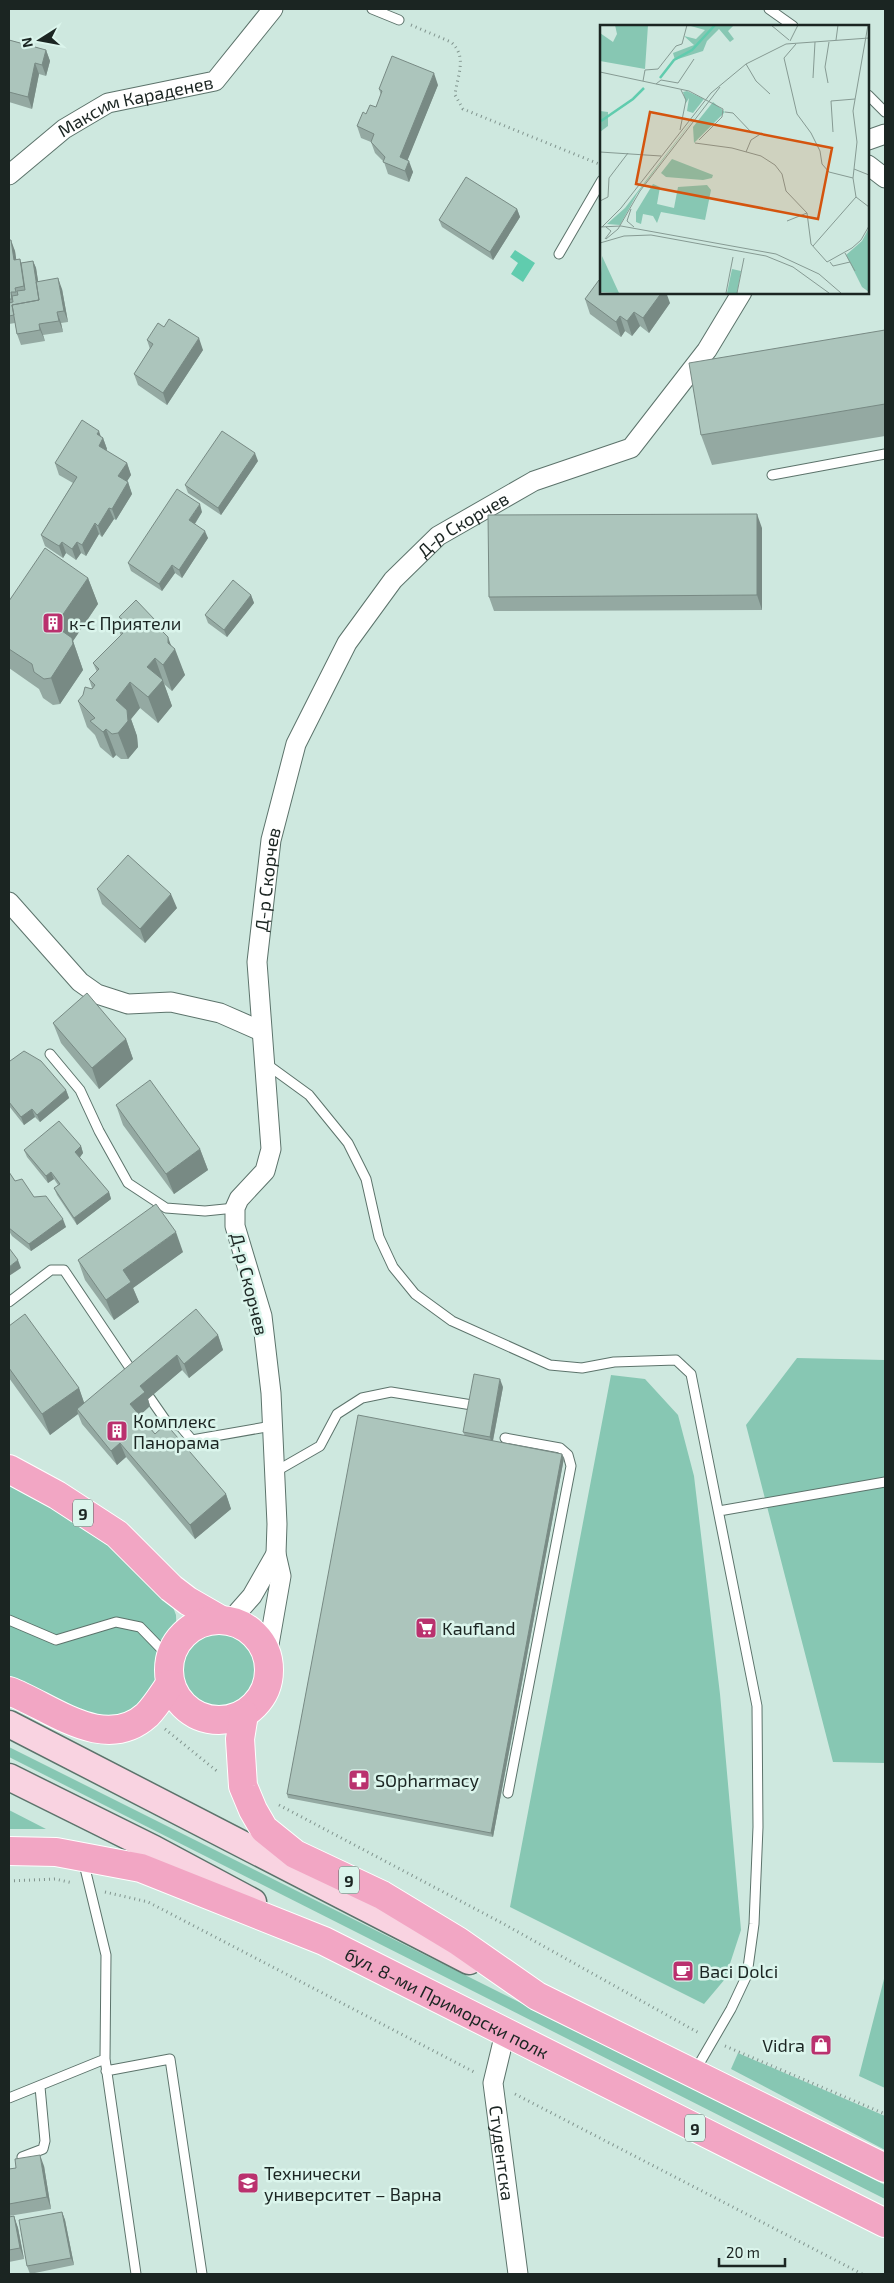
<svg xmlns="http://www.w3.org/2000/svg" width="894" height="2283" font-family="'Exo 2',sans-serif">
<style>
.green{fill:#87c7b3}
.water{fill:#60ccae}
.lines{fill:none;stroke-linecap:round;stroke-linejoin:round}
.lane-casing{stroke:#5c736b;stroke-width:11}
.street-casing{stroke:#5c736b;stroke-width:21}
.secondary-casing{stroke:#5c736b;stroke-width:29}
.primary-casing{stroke:#fff;stroke-width:30}
.path{stroke:#81948e;stroke-width:3;stroke-dasharray:1 4;stroke-linecap:butt}
.lane{stroke:#fff;stroke-width:9}
.street{stroke:#fff;stroke-width:19}
.secondary{stroke:#f9d3e1;stroke-width:26}
.primary{stroke:#f2a6c4;stroke-width:28}
.wall{fill:#94a9a2}
.shaded-wall{fill:#788a84}
.building{fill:#acc5bc;stroke:#788a84}
.labels{text-anchor:middle;dominant-baseline:central;stroke-width:5;stroke-linejoin:round;paint-order:stroke}
.shield{fill:#dbf5ec;stroke:#55635f;stroke-width:1}
.shield-label{font-size:16px;font-weight:bold;fill:#1b2522}
.street-label{font-size:18px;fill:#1b2522;stroke:#dbf5ec}
.poi-label{font-size:18px;fill:#1b2522;stroke:#dbf5ec;text-anchor:start}
.inset-river{fill:none;stroke:#60ccae;stroke-width:2.5}
.inset-road{fill:none;stroke:#869a93;stroke-width:1}
.view{fill:#d4540e;fill-opacity:0.15;stroke:#d4540e;stroke-width:2.5}
.inset-edge{fill:none;stroke:#1b2522;stroke-width:2.5}
</style>
<rect width="100%" height="100%" fill="#cee8df"/>
<path class="green" d="M797,1358L885,1360V1763L833,1762L746,1425Z
M611,1375L645,1379L678,1415L694,1476L720,1694L741,1930L725,1979L704,2004L510,1907Z
M9,1469L57,1495L169,1597L176,1615L177,1643C191,1627 197,1623 219,1622C224,1621 229,1620 233,1623C239,1625 246,1628 251,1631C301,1669 241,1751 188,1709C180,1703 175,1693 170,1684L131,1725L9,1691Z
M9,1747L885,2185V2199L9,1757Z
M9,1810L46,1829H9Z
M884,1979H885V2088L859,2076Z
M738,2053L885,2116V2150L731,2069Z"/>
<path class="water" d="M515,250L535,263L523,282L511,274L518,263L510,257Z"/>
<g class="lines">
<g class="lane-casing">
<path id="lane" d="M372,9L399,20
M769,9L793,26
M868,95L885,112
M559,254L602,180
M772,475L885,454
M50,1054L80,1090L99,1131L128,1183L166,1208L205,1211L235,1208
M265,1063L309,1095L348,1143L366,1179L379,1237L393,1267L415,1294L452,1321L550,1365L582,1368L614,1362L676,1360L691,1374L757,1706L758,1827L754,1924L747,1975L731,2009L695,2071
M9,1302L51,1270H64L134,1374
M150,1398L166,1421L181,1427L192,1440L272,1426
M505,1438L560,1448L568,1455L571,1466L508,1793
M273,1473L320,1446L337,1414L362,1398L391,1392L472,1405
M719,1511L885,1482
M9,1620L56,1640L116,1622L140,1627L171,1659
M83,1860L106,1955L105,2059L136,2274
M106,2071L170,2059L202,2274
M9,2098L105,2059
M22,2157L43,2149L45,2141L40,2087"/>
</g>
<g class="street-casing">
<g id="street">
<path d="M868,140L885,134"/>
<path d="M868,165L885,178"/>
<path id="s1" d="M9,175L64,129L108,103L215,81L273,9"/>
<path d="M9,902L80,982L97,994L128,1004L171,1002L220,1013L261,1031"/>
<path d="M230,1621L252,1596L276,1554"/>
<path id="s2" d="M267,1656L281,1576L276,1554L277,1524L271,1393L262,1316L235,1226V1208L239,1199L265,1171L271,1149L257,962L271,840L296,744L347,643L393,580L438,536L534,481L631,448L707,350L742,292"/>
<path id="s3" d="M505,2033L493,2083L518,2274"/>
</g>
</g>
<g class="secondary-casing">
<path id="secondary" d="M9,1724L469,1961
M9,1777L154,1849L253,1902"/>
</g>
<g class="primary-casing">
<g id="primary">
<path d="M9,1469L57,1495L117,1534L171,1588L188,1601L221,1620"/>
<circle cx="219" cy="1670" r="50"/>
<path d="M9,1691C50,1706 104,1754 147,1715C156,1706 163,1694 170,1684"/>
<path d="M244,1714L240,1739L243,1786L253,1810L264,1829L295,1854L382,1895L458,1941L537,1996L885,2168"/>
<path id="s4" d="M9,1851L56,1852L141,1868L324,1941L885,2223"/>
</g>
</g>
<path class="path" d="M411,25L451,42C468,57 457,76 455,95L463,109L599,164
M165,1729L218,1772
M279,1805L502,1923L699,2033
M9,1881L55,1879L73,1883
M105,1892L148,1902L476,2073
M725,2046L885,2114
M515,2094L862,2274"/>
<use href="#lane" class="lane"/>
<use href="#street" class="street"/>
<use href="#secondary" class="secondary"/>
<use href="#primary" class="primary"/>
</g>
<path class="wall" d="M9,40L46,50L50,61L46,76L39,74L32,109L9,102Z
M438,85L407,160L413,172L409,182L388,174L384,162L375,153L371,142L361,138L357,126L366,114L376,107L381,95L379,89Z
M517,209L520,217L493,260L442,227L439,220Z
M9,240L15,251L16,260L20,259L21,263L33,261L36,268L38,281L62,289L68,322L61,323L63,332L43,335L45,341L21,345L17,334L15,323L9,324Z
M602,292L670,303L649,333L640,326L632,336L625,331L621,337L590,314L585,299Z
M164,327L203,350L167,405L138,385L134,374L150,349L147,340Z
M885,330V436L712,465L701,435Z
M101,437L103,438L107,449L106,451L127,463L131,475L126,482H128L132,494L116,520L114,519L102,537L99,534L86,556L81,553L76,560L66,553L63,558L45,546L41,535L73,483L59,475L55,463Z
M258,461L221,515L188,493L185,485Z
M202,512L195,524L208,538L182,578L175,573L162,591L131,571L128,563Z
M762,528V610L494,611L489,597Z
M88,578L98,604L73,641L83,670L60,704L53,705L43,698L39,689L9,668V601Z
M251,595L254,603L227,637L208,623L205,615Z
M119,617L155,620L158,628L171,645L185,675L172,691L164,684L172,706L158,723L140,708L131,719L137,736L138,747L128,759H121L116,755L113,758L100,747L95,735L87,727L78,701L92,688L89,679L97,672L93,663L121,636L118,627L122,623Z
M97,889L177,908L145,943L102,904Z
M53,1023L126,1039L133,1059L99,1089L61,1043Z
M9,1059L10,1061L66,1090L69,1098L40,1122L35,1117L24,1125L9,1106Z
M116,1105L200,1149L208,1170L174,1194L123,1125Z
M81,1146L83,1153L79,1158L109,1192L111,1199L77,1225L57,1195L54,1188L58,1185L54,1179L48,1183L27,1157L24,1150Z
M9,1172L15,1181L34,1197L66,1227L31,1251L12,1236L9,1231Z
M183,1252L133,1288L139,1302L114,1320L85,1280L78,1260Z
M9,1326L79,1388L84,1403L218,1335L223,1350L189,1378L182,1370L148,1399L150,1406L140,1415L155,1434L226,1494L231,1509L195,1539L126,1457L117,1465L82,1424L78,1414L50,1435L9,1378Z
M503,1387L493,1441L562,1454L564,1458L493,1837L288,1798L287,1794L465,1436L463,1432Z
M44,2166L51,2209L9,2216V2169Z
M62,2212L65,2220L74,2265L30,2274L27,2266Z
M14,2216L18,2228L24,2259L9,2262V2217Z"/>
<path class="shaded-wall" d="M46,50L50,61L46,76L42,65Z
M35,63L39,74L32,109L28,97Z
M434,73L438,85L404,169L400,157Z
M409,161L413,172L409,182L405,171Z
M517,209L520,217L493,260L490,252Z
M11,240L15,251L18,271L14,260Z
M33,261L36,268L43,312L40,304Z
M58,278L62,289L68,322L64,311Z
M661,292H666L670,303L649,333L643,318Z
M57,312L61,323L63,332L59,321Z
M634,312L640,326L632,336L627,321Z
M620,316L625,331L621,337L616,322Z
M39,324L43,335L45,341L40,330Z
M199,338L203,350L167,405L163,393Z
M99,431L102,440L103,438L107,449L103,457L99,446L97,434Z
M255,453L258,461L221,515L218,508Z
M127,463L131,475L123,488L118,476Z
M128,482L132,494L116,520L112,509Z
M200,504L202,512L192,528L189,520Z
M109,508L114,519L102,537L98,526Z
M757,514L762,528V610L757,595Z
M95,523L99,534L86,556L82,545Z
M205,531L208,538L182,578L179,570Z
M62,542L66,553L63,558L59,546Z
M77,542L81,553L76,560L72,549Z
M172,565L175,573L162,591L159,584Z
M88,578L98,604L73,641L83,670L60,704L51,678L55,626Z
M251,595L254,603L227,637L224,630Z
M168,637L173,651L175,649L185,675L172,691L163,665L168,643Z
M155,658L172,706L158,723L148,697L147,667Z
M130,682L140,708L131,719L137,736L138,747L128,759L118,733L116,700Z
M106,729L116,755L113,758L103,732Z
M171,894L177,908L145,943L140,929Z
M126,1039L133,1059L99,1089L92,1068Z
M66,1090L69,1098L40,1122L37,1115Z
M32,1109L35,1117L24,1125L21,1117Z
M81,1146L83,1153L78,1160L75,1152Z
M200,1149L208,1170L174,1194L166,1174Z
M51,1172L54,1179L48,1183L46,1176Z
M109,1192L111,1199L77,1225L74,1218Z
M63,1219L66,1227L31,1251L29,1244Z
M176,1232L183,1252L133,1288L139,1302L114,1320L106,1300L123,1270Z
M18,1260L21,1268L9,1276V1267Z
M218,1335L223,1350L189,1378L184,1364Z
M177,1355L182,1370L148,1399L150,1406L136,1419L130,1404L140,1386Z
M500,1379L503,1387L492,1445L490,1437Z
M79,1388L86,1408L77,1409L78,1414L50,1435L42,1414Z
M120,1443L126,1457L117,1465L111,1451Z
M562,1454L564,1458L493,1837L491,1833Z
M226,1494L231,1509L195,1539L190,1525Z
M40,2155L44,2166L51,2209L47,2197Z
M62,2212L65,2220L74,2265L71,2258Z
M14,2216L18,2228L24,2259L20,2248Z"/>
<path class="building" d="M9,40L46,50L42,65L35,63L28,97L9,92Z
M392,56L434,73L400,157L409,161L405,171L383,162L385,157L371,142L374,134L357,126L363,112L366,114L370,105L376,107L382,91L379,89Z
M466,177L517,209L490,252L439,220Z
M9,240H11L14,260L20,259L24,286L15,288L16,292H11L12,299H9Z
M33,261L39,300L12,305L14,315L9,316V303L13,302L12,296L18,295L17,291L25,290L21,263Z
M58,278L64,311L57,312L59,321L39,324L40,330L17,334L12,305L39,300L36,282Z
M599,280L602,281V292H662L643,318L634,312L627,321L620,316L616,322L585,299Z
M169,319L199,338L163,393L134,374L153,344L147,340L158,323L164,327Z
M885,330V404L701,435L689,363Z
M82,420L99,431L97,434L103,438L99,446L127,463L118,476L128,482L112,509L109,508L98,526L95,523L82,545L77,542L72,549L62,542L59,546L41,535L77,477L55,463Z
M222,431L255,453L218,508L185,485Z
M177,489L200,504L189,520L205,531L179,570L172,565L159,584L128,563Z
M757,514V595L489,597L488,515Z
M45,548L88,578L55,626L72,638L73,644L51,678L44,679L34,672L32,664L9,649V601Z
M233,580L251,595L224,630L205,615Z
M136,600L155,620V624L168,637V643L175,649L163,665L155,658L147,667L163,680L148,697L130,682L116,700L127,710L128,721L118,733L112,734L106,729L103,732L90,721L95,718L78,701L83,695L85,687L92,689L95,685L89,679L99,669L93,663L123,633L118,627L124,621L119,617Z
M128,855L171,894L140,929L97,889Z
M87,993L126,1039L92,1068L53,1023Z
M24,1051L41,1061L66,1090L37,1115L32,1109L21,1117L9,1102V1059L10,1061Z
M150,1080L200,1149L166,1174L116,1105Z
M59,1121L81,1146L75,1152L109,1192L74,1218L54,1188L60,1184L51,1172L46,1176L24,1150Z
M9,1172L15,1181L22,1179L34,1197L46,1196L63,1219L29,1244L9,1228Z
M156,1204L176,1232L123,1270L131,1282L106,1300L78,1260Z
M9,1248L18,1260L9,1267Z
M196,1309L218,1335L184,1364L177,1355L140,1386L145,1392L130,1404L155,1434L166,1424L226,1494L190,1525L120,1443L111,1451L77,1409Z
M25,1314L79,1388L42,1414L9,1368V1326Z
M474,1374L500,1379L490,1437L463,1432Z
M358,1415L562,1454L491,1833L287,1794Z
M40,2155L47,2197L9,2204V2169L16,2168L15,2159Z
M62,2212L71,2258L27,2266L19,2220Z
M14,2216L20,2248L9,2250V2217Z"/>
<defs>
<g id="building-square" transform="scale(1.125)"><rect x="-9" y="-9" width="18" height="18" rx="4" fill="#ba316e" stroke="#dbf5ec"/><path d="M-4-6H4V6H1V3H-1V6H-4ZM-2.5-4.3h1.7v1.8h-1.7ZM.8-4.3h1.7v1.8H.8ZM-2.5-1h1.7V.8h-1.7ZM.8-1h1.7V.8H.8Z" fill="#fff"/></g>
<g id="supermarket-square" transform="scale(1.125)"><rect x="-9" y="-9" width="18" height="18" rx="4" fill="#ba316e" stroke="#dbf5ec"/><path d="M-6-5.5h2.5l.6 2H6L4.5 2H-2.5L-4.4-4H-6ZM-1.5 3.2a1.3 1.3 0 1 0 .1 0ZM3 3.2a1.3 1.3 0 1 0 .1 0Z" fill="#fff"/></g>
<g id="pharmacy-square" transform="scale(1.125)"><rect x="-9" y="-9" width="18" height="18" rx="4" fill="#ba316e" stroke="#dbf5ec"/><path d="M-2-6h4v4h4v4h-4v4h-4v-4h-4v-4h4Z" fill="#fff"/></g>
<g id="cafe-square" transform="scale(1.125)"><rect x="-9" y="-9" width="18" height="18" rx="4" fill="#ba316e" stroke="#dbf5ec"/><path d="M-5.5-4.5H6V0H3Q3 3.5 0 3.5H-2.5Q-5.5 3.5-5.5 0ZM3-3.2v2h1.7v-2ZM-6 4.5H4V6H-6Z" fill="#fff"/></g>
<g id="shop-square" transform="scale(1.125)"><rect x="-9" y="-9" width="18" height="18" rx="4" fill="#ba316e" stroke="#dbf5ec"/><path d="M-5-2.5h2.3a2.7 3.5 0 0 1 5.4 0H5L5.5 6h-11ZM-1.5-2.5h3a1.5 2.3 0 0 0-3 0Z" fill="#fff"/></g>
<g id="university-square" transform="scale(1.125)"><rect x="-9" y="-9" width="18" height="18" rx="4" fill="#ba316e" stroke="#dbf5ec"/><path d="M0-5L7-2L0 1L-7-2ZM-4 1L0 2.5L4 1V4Q0 6-4 4Z" fill="#fff"/></g>
</defs>
<g fill-rule="evenodd">
<use href="#building-square" x="53" y="623"/>
<use href="#building-square" x="117" y="1431"/>
<use href="#supermarket-square" x="426" y="1628"/>
<use href="#pharmacy-square" x="359" y="1780"/>
<use href="#cafe-square" x="683" y="1971"/>
<use href="#shop-square" x="821" y="2045"/>
<use href="#university-square" x="248" y="2183"/>
</g>
<g class="labels">
<g class="shield">
<rect x="73" y="1499.5" width="20" height="27" rx="4"/>
<rect x="339" y="1866.5" width="20" height="27" rx="4"/>
<rect x="685" y="2114.5" width="20" height="27" rx="4"/>
</g>
<g class="shield-label">
<text x="83" y="1513">9</text>
<text x="349" y="1880">9</text>
<text x="695" y="2128">9</text>
</g>
<g class="street-label">
<text stroke="none"><textPath href="#s1" startOffset="148">Максим Караденев</textPath></text>
<text stroke="none"><textPath href="#s2" startOffset="1216">Д-р Скорчев</textPath></text>
<text stroke="none"><textPath href="#s2" startOffset="796">Д-р Скорчев</textPath></text>
<text transform="translate(250 1284) rotate(76)">Д-р Скорчев</text>
<text stroke="none"><textPath href="#s4" startOffset="468">бул. 8-ми Приморски полк</textPath></text>
<text stroke="none"><textPath href="#s3" startOffset="122">Студентска</textPath></text>
</g>
<g class="poi-label">
<text x="69" y="623">к-с Приятели</text>
<text x="133" y="1421">Комплекс<tspan x="133" dy="21">Панорама</tspan></text>
<text x="442" y="1628">Kaufland</text>
<text x="375" y="1780">SOpharmacy</text>
<text x="699" y="1971">Baci Dolci</text>
<text x="805" y="2045" text-anchor="end">Vidra</text>
<text x="264" y="2173">Технически<tspan x="264" dy="21">университет – Варна</tspan></text>
</g>
</g>
<g transform="translate(600 25)">
<rect width="269" height="269" fill="#cee8df"/>
<path d="M15,0H48L45,44L0,36V8L13,17L17,9ZM87,0H134L128,6L134,14L130,17L119,4L107,16L103,26L75,35L73,28L94,20L84,11L96,14L105,5ZM87,66L104,74L93,88L87,86L89,73L86,78L83,67ZM107,76L37,169L20,200L7,199L25,183ZM113,77L125,87L94,118L93,102ZM0,86L8,87V101L0,107ZM72,134L113,150L112,153L103,155L66,152L61,148ZM53,159L60,162L57,179L74,183L78,162L107,160L111,165L105,195L61,187L57,198L53,191L43,189L41,199L36,197V187ZM269,203V267L262,262L246,230L262,216ZM2,231L19,268L0,267ZM132,244L141,246L137,268H127Z" fill="#87c7b3"/>
<path class="inset-river" d="M60,53L74,35L92,25L115,0M1,96L33,74L44,63"/>
<path class="inset-road" d="M171,0L189,15M268,0L253,86L257,117L253,153L256,172L269,182M236,15L238,0M190,16L198,0M196,19L184,33L197,89L211,108L220,126L222,139L229,147L253,153M146,39L156,56L170,69M0,47L89,66L123,84L122,92L99,115M213,53L215,17M43,56L45,45L58,44L76,21L82,19L87,0M228,58L225,42L229,17M56,59L61,55L78,58L94,34M125,87L133,88L152,108M80,105L86,75L81,65M233,107L231,76L255,74M95,118L132,123L161,131L175,140L182,149L186,166L207,188L211,219L227,237L252,223L261,215L269,201M0,127L61,131M146,127L151,115L162,108M254,144L269,150M9,153L28,128M0,176L8,172L9,153M31,184L27,196L34,202M187,196L207,188M0,202L21,201L176,229L219,249L241,268M2,202L21,183L111,68L146,39L186,19L269,13M5,214L11,206L6,202M6,214L18,204L40,166L120,62M0,218L24,211L51,210L166,231L193,242L229,268M213,221L256,172M245,228L255,246M230,237L233,241L250,237M126,268L133,232M137,268L144,233"/>
<path class="view" d="M50,87L232,123L218,194L36,159Z"/>
<rect width="269" height="269" class="inset-edge"/>
</g>
<rect width="894" height="2283" fill="none" stroke="#1b2522" stroke-width="20"/>
<g transform="translate(40 40) rotate(259)" stroke="#dbf5ec" stroke-width="4" paint-order="stroke">
<path d="M0-4L9 19L0 12L-9 19Z" fill="#1b2522"/>
<text y="-8" font-size="14" font-weight="bold" text-anchor="middle" fill="#1b2522">N</text>
</g>
<path d="M719 2258v8h66v-8" fill="none" stroke="#1b2522" stroke-width="2.5"/>
<text x="726" y="2258" font-size="15" fill="#1b2522" stroke="#dbf5ec" stroke-width="4" paint-order="stroke">20 m</text>
</svg>
